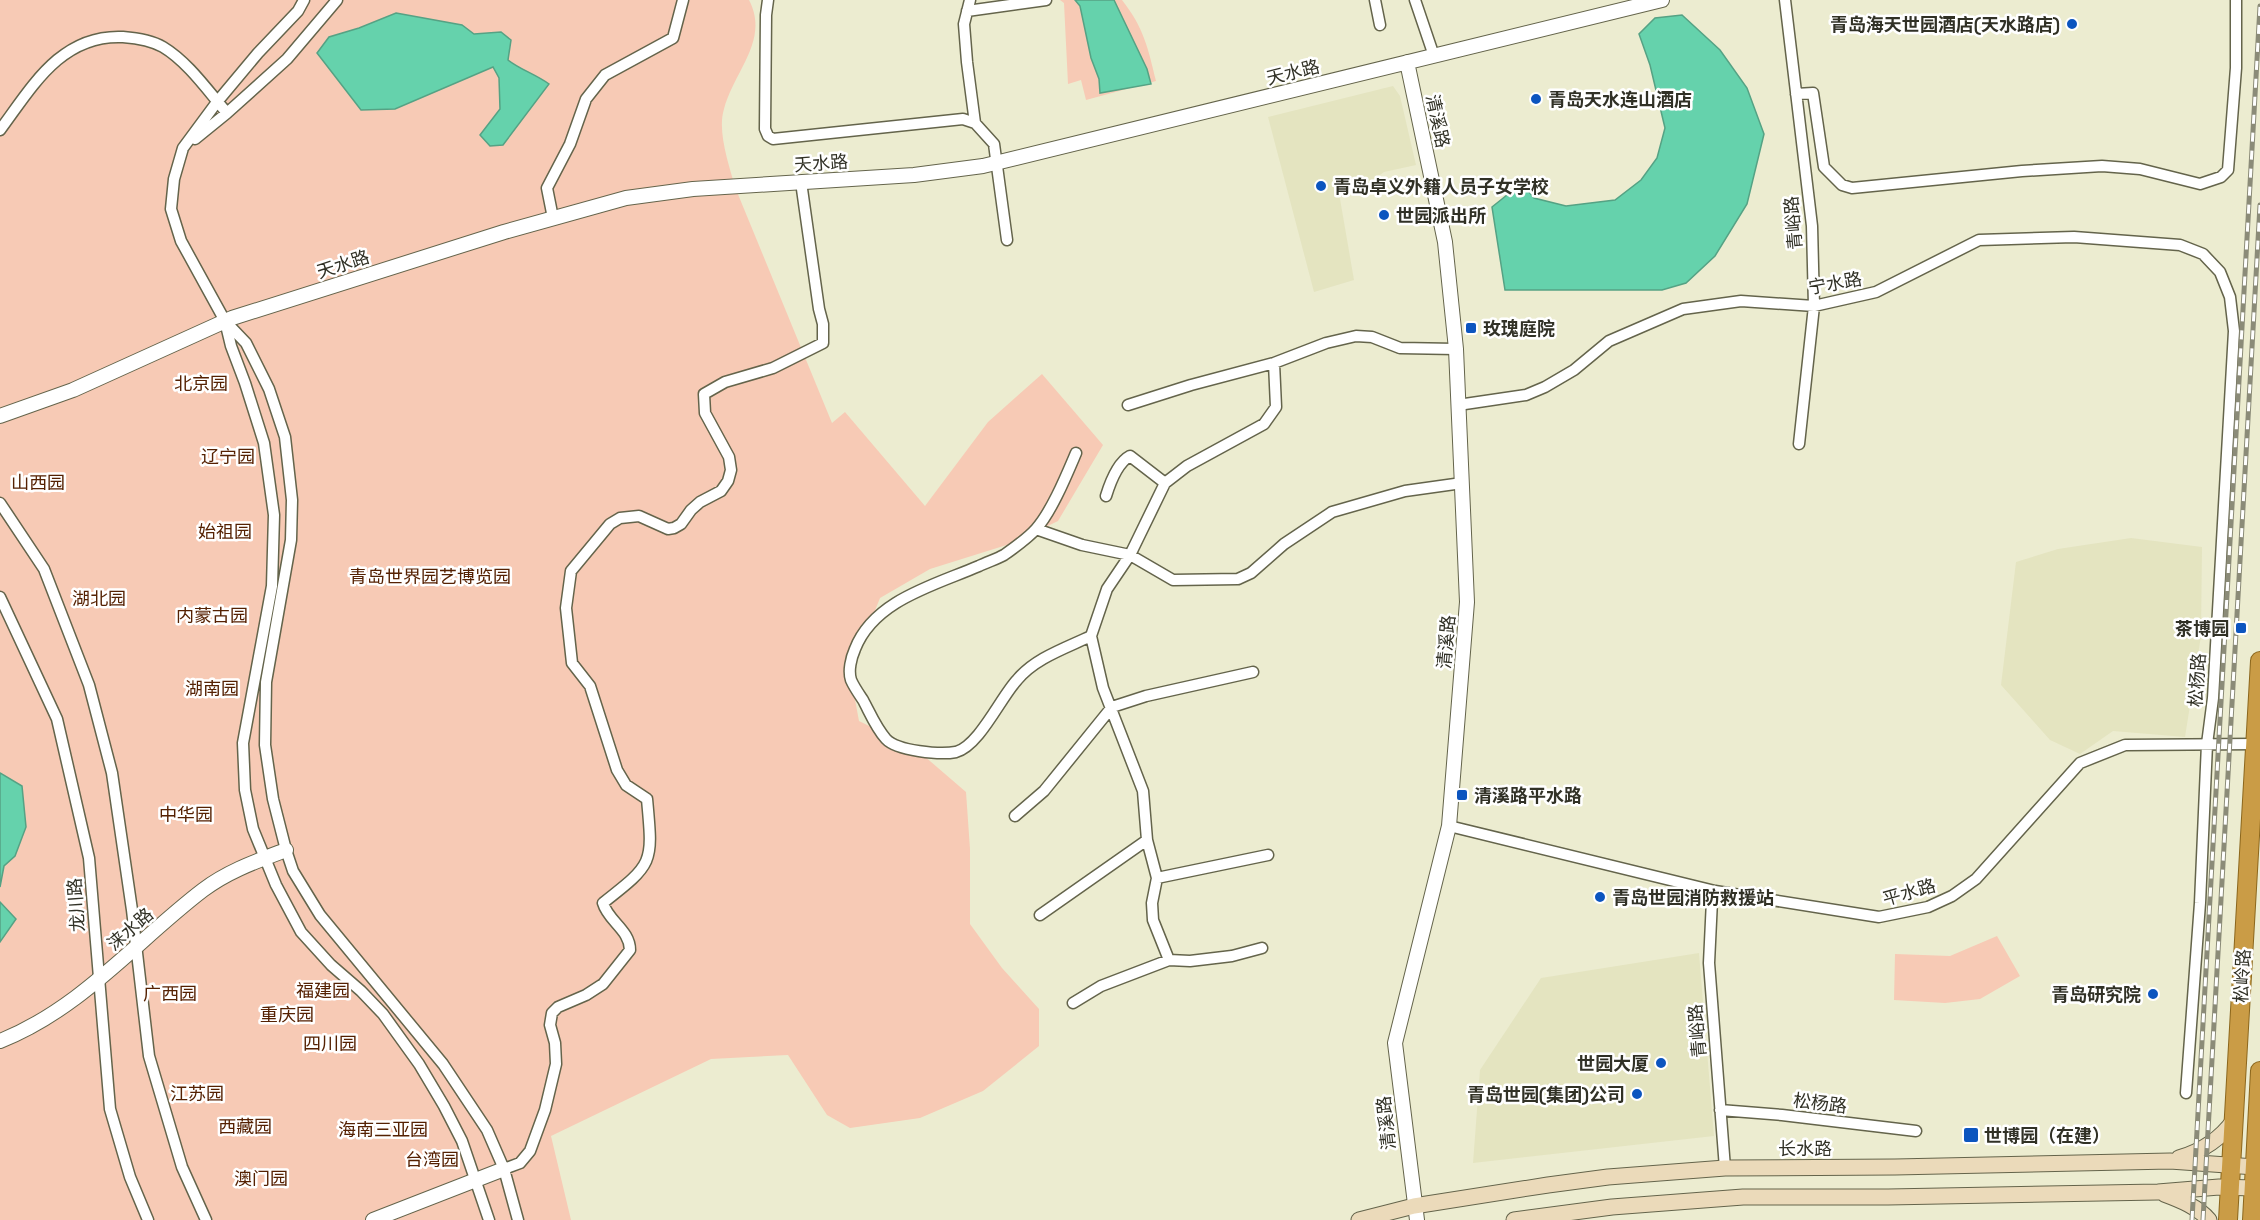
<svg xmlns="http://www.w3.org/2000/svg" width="2260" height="1220" font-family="'Space Grotesk','Noto Sans SC',sans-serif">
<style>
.built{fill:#e4e4c0}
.green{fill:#f7cab5}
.water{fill:#65d2ac;stroke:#55a284;stroke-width:1.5}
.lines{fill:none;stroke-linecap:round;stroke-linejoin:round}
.minor-casing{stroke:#64644b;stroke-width:13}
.tertiary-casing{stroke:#64644b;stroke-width:16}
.secondary-casing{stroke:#64644b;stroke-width:17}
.trunk-casing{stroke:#8c671d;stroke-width:20}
.minor{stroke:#fff;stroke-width:10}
.tertiary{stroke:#fff;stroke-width:14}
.secondary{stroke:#ebdaba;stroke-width:15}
.trunk{stroke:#ca9c46;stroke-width:18}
.rail-casing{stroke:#8b8b78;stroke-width:5}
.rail{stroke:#fff;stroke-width:3;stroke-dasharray:9;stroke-linecap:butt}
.poi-dot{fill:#0c55bf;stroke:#fff;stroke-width:2}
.labels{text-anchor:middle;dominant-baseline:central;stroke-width:5;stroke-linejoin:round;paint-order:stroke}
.poi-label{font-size:18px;font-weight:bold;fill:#313126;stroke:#fff;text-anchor:start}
.street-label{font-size:18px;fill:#313126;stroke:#fff}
.park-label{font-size:18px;fill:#552102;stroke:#fff}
</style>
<rect width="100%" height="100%" fill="#ececd0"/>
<path class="built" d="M1393,86L1400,96L1416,165L1384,172L1373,180L1339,193L1354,280L1314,292L1268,117Z
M2131,538L2202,547L2201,636L2185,737L2113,731L2080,754L2050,740L2001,685L2016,562L2058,549Z
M1699,953L1714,1136L1473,1163L1480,1070L1541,978Z"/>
<path class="green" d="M0,0H749C770,40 734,71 724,109C717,131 729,165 735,187L832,423L845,412L925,506L988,422L1042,374L1103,445L1058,521L1013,543L930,569L880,598L850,673L859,721L916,749L966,792L970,849V924L1002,968L1039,1009V1046L983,1091L920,1118L850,1128L827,1115L788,1055L711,1059L551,1136L571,1220H0Z
M1060,0H1122C1144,28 1148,48 1156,81L1086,100L1081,80L1068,84L1064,3Z
M1997,936L2020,976L1980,999L1945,1003L1894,1000L1895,954L1950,956Z"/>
<path class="water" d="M1075,0H1114L1147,69L1151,84L1100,93L1099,79L1091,58L1080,6Z
M396,13L462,25L474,34L501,32L511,40L508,60C521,70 535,74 549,84L503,145L490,146L480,135L500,109L499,78L493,67L395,109L361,110L317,53L329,37L359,28Z
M1682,15L1720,50L1747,88L1764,134L1747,204L1715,256L1686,283L1662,290H1505L1492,207L1522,183L1534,198L1566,206L1615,200L1641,180L1657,158L1665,128L1650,65L1639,34L1655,18Z
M0,773L22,786L26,827L15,856L4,866L0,887Z
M0,902L16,919L0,942Z"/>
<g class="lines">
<g class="minor-casing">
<path id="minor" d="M304,0L298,11L258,53L217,102L183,148L174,179L171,209L181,241L225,321L246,343L269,389L285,437L292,500L291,540L266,682L265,745L273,799L286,850L293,871L320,915L443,1064L487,1130L504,1169L518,1220
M768,0L766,15L765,129L768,136L773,139L963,119L975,123
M970,0L964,24L967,62L975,123L994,144L1007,240
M1375,0L1380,25
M1415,0L1434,56
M1785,0L1812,226L1814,306L1799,444
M967,11L1046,0
M1796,94L1813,93L1824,167L1842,185L1852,188L2022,171L2102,166L2140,169L2200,184L2221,177L2228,170L2236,68V0
M0,130C32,87 61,34 123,37C136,38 151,40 163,47C188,62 208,91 227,113
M195,139L227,113L287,59L337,0
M553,218L547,188L570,144L586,99L605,75L673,38L683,0
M225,321L231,346L245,383L264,443L274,515L272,586L243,743L245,790L253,829L276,885L301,932L331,965L361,991L383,1014L419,1064L444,1106L462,1141L489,1220
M1128,405L1191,385L1274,363L1326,343L1356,336L1372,337L1400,348L1456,349
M1458,405L1526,395L1545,387L1574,370L1609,341L1683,309L1741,301L1814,306L1876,292L1979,240L2074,237L2180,245L2203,254L2220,272L2230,297L2234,331L2213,698L2207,744L2200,903L2186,1093
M1076,453C1067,474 1052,511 1036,529C1028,538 1014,548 1004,555C997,559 987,562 979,566C935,585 874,600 855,649C851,658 848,671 851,680C854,687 859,694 863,700C870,713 876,728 886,739C897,751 940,755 956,752C979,746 1001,697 1017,680C1035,658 1066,648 1091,636
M1106,496C1110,483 1117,463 1130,456L1165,483
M0,503L44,569L89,685L112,773L132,910L149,1056L182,1167L206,1220
M1036,529L1082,545L1130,555L1173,580L1238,579L1251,573L1284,544L1332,512L1405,491L1462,483
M0,597L57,719L89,858L110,1109L130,1177L148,1220
M1015,816L1044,791L1112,707L1146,696L1253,672
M1449,826L1715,891L1879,917L1928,907L1952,896L1976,879L2080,763L2125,745L2255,744
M1157,878L1268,855
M1715,891L1712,900L1709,963L1725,1168
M1040,915L1147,840
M1169,960L1153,920L1152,903L1157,878L1147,840L1143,791L1103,688L1091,636L1107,589L1130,555L1165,483L1187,466L1264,424L1276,407L1274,363
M1073,1003L1101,986L1169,960L1190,961L1232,956L1262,948
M1720,1110L1782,1115L1916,1131
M504,1169L520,1163L530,1151L545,1110L556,1064L555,1043L550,1025L552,1013L558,1007L586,995L603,984L630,950C630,930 608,921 603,903C654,863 653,864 647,799L626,785L617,770L590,686L572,663L566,608L571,571L610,524L620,518L639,516L668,529L674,528L681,524L691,510L700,502L721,491L728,481L731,470L729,457L705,413L704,394L725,382L773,368L823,343V324L819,309L801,182"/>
</g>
<g class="tertiary-casing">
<path id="tertiary" d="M1407,62L1445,242L1456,349L1467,602L1449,826L1395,1043L1417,1220
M0,416L73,390L232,318L504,232L626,198L693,189L914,175L983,166L1662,0
M0,1041C81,1009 136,941 203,890C228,871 257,861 286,850
M373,1220L504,1169"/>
</g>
<g class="secondary-casing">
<path id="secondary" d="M2179,1158C2202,1151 2220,1140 2234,1120
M2164,1194C2180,1200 2198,1207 2209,1220
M1359,1220L1414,1206L1548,1185L1608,1177L1725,1168L1895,1167L2170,1161L2255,1167
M1514,1220L1612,1207L1743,1197H1888L2158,1192L2219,1187L2253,1188"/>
</g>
<g class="trunk-casing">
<path id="trunk" d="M2228,1220L2260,661
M2252,1220L2260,1071"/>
</g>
<use href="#minor" class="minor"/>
<use href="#tertiary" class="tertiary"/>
<use href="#secondary" class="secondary"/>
<use href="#trunk" class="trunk"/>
<g class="rail-casing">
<path id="rail" d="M2192,1220L2260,6
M2203,1220L2260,205"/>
</g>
<use href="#rail" class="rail"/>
</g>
<g class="poi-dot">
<circle cx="2072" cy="24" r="6"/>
<circle cx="1536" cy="99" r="6"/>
<circle cx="1321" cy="186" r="6"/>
<circle cx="1384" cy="215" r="6"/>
<rect x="1465" y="322" width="12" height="12" rx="3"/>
<rect x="2235" y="622" width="12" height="12" rx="3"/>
<rect x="1456" y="789" width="12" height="12" rx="3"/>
<circle cx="1600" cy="897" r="6"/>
<circle cx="2153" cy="994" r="6"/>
<circle cx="1661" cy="1063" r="6"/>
<circle cx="1637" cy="1094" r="6"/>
<rect x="1963" y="1127" width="16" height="16" rx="3"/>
</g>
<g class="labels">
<g class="poi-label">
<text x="2060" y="24" text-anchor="end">青岛海天世园酒店(天水路店)</text>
<text x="1548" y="99">青岛天水连山酒店</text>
<text x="1333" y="186">青岛卓义外籍人员子女学校</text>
<text x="1396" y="215">世园派出所</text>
<text x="1483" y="328">玫瑰庭院</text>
<text x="2229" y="628" text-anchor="end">茶博园</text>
<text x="1474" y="795">清溪路平水路</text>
<text x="1612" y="897">青岛世园消防救援站</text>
<text x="2141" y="994" text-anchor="end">青岛研究院</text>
<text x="1649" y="1063" text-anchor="end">世园大厦</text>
<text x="1625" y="1094" text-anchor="end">青岛世园(集团)公司</text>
<text x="1984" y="1135">世博园（在建）</text>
</g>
<g class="street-label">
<text transform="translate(1293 72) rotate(-14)">天水路</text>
<text transform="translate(1438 121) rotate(78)">清溪路</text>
<text transform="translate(821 163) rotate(-4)">天水路</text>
<text transform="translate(1793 223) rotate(-95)">青峪路</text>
<text transform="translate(343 264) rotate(-18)">天水路</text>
<text transform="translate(1835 283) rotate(-10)">宁水路</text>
<text transform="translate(1446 642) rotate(-85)">清溪路</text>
<text transform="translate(2197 680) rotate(-86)">松杨路</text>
<text transform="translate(1909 892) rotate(-16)">平水路</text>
<text transform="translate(76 905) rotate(-94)">龙川路</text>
<text transform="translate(130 929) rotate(-41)">涞水路</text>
<text transform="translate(2242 976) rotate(-87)">松岭路</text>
<text transform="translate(1697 1031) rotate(-95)">青峪路</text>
<text transform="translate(1820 1103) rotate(7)">松杨路</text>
<text transform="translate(1386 1123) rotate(-96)">清溪路</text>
<text x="1805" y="1148">长水路</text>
</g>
<g class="park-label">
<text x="201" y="383">北京园</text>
<text x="228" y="456">辽宁园</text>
<text x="38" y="482">山西园</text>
<text x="225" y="531">始祖园</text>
<text x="430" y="576">青岛世界园艺博览园</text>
<text x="99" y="598">湖北园</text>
<text x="212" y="615">内蒙古园</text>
<text x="212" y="688">湖南园</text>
<text x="186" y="814">中华园</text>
<text x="323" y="990">福建园</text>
<text x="170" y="993">广西园</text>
<text x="287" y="1014">重庆园</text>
<text x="330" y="1043">四川园</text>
<text x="197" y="1093">江苏园</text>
<text x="245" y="1126">西藏园</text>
<text x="383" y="1129">海南三亚园</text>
<text x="432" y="1159">台湾园</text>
<text x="261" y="1178">澳门园</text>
</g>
</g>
</svg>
